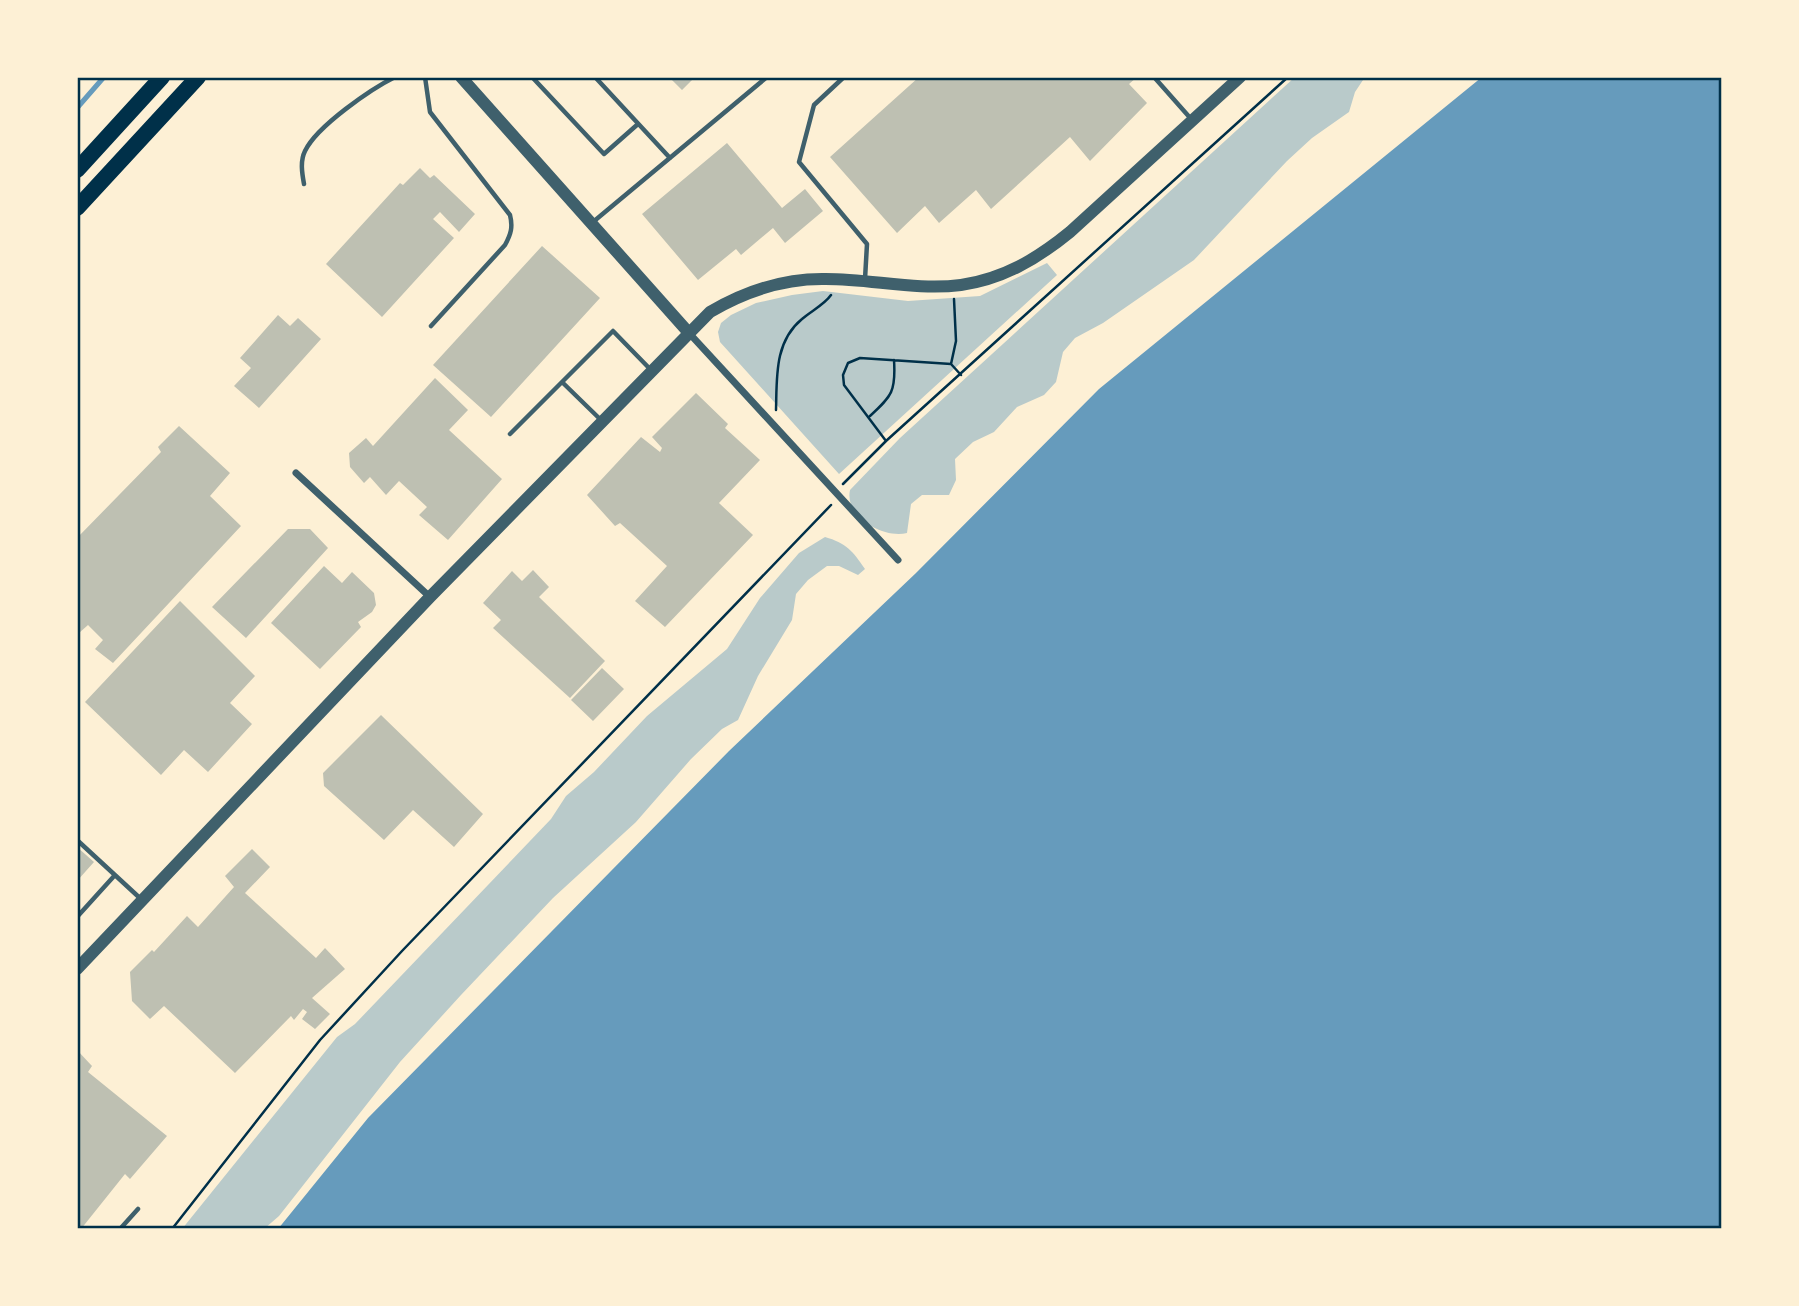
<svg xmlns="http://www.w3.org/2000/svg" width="1799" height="1306" font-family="'Exo 2',sans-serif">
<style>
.green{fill:#b9caca}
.water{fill:#669bbc}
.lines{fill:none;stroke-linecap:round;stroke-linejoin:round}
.stream{stroke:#669bbc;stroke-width:5}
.building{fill:#bec0b2}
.path{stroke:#003049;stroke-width:2.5}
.service{stroke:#3f606c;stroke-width:4.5}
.minor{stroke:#3f606c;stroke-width:7}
.tertiary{stroke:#3f606c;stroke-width:12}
.trunk{stroke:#003049;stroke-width:16}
.neatline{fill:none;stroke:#003049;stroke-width:2.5}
</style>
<rect width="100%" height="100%" fill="#fdf0d5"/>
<path class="green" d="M1295,77H1365L1355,92L1349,112L1312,138L1287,161L1194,260L1103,323L1075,338L1063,352L1056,382L1044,395L1017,407L994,432L973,442L955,459L956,480L949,495H922L911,504L907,533C884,539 844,517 850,490L900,438Z
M1047,263L1057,275L839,474L720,342L718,332L721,323L731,315L756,303L792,295L823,291L908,301L980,296Z
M825,537C846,543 853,551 865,569L858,575L839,566H827L808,580L796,594L792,620L758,676L738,720L722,729L691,759L636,822L553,898L461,995L400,1062L279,1216L264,1229H182L337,1037L355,1024L551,819L566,796L594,772L647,716L727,649L760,598L799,553Z"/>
<path class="water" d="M1482,77H1722V1229H278L368,1118L729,751L916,573L1099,389Z"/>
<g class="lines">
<path class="stream" d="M77,108L104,77"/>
</g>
<path class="building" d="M669,77H695L682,90Z
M919,77H1137L1129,84L1147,103L1090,161L1070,137L991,209L976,190L939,223L925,206L897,233L830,157Z
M727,143L782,208L805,189L823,211L785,243L773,228L741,255L736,249L698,280L642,214Z
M420,168L430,178L434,175L475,214L459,232L440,212L433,219L454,238L382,317L326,264L400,183L403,185Z
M542,246L600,298L491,417L433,365Z
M278,315L290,326L298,318L321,339L259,408L234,386L251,368L240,358Z
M435,378L468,410L449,430L502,479L448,540L419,515L427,507L399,481L386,495L370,477L364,483L350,467L349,453L366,438L373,446Z
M696,393L728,424L725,428L760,460L719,503L753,535L665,627L635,601L667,566L620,523L615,526L587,495L641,437L660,452L662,448L652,437Z
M179,426L230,473L210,496L241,526L113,663L95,649L103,640L88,625L79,633L77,631V538L161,452L158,447Z
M288,529H310L328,548L246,638L212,607Z
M324,566L342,583L352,572L374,593L376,605L372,612L358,622L361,627L320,669L271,623Z
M533,570L549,587L539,597L605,661L570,698L493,628L501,620L483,603L512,571L522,581Z
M180,601L255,676L230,703L252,724L208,772L184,750L161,775L85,702Z
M602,668L624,689L593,721L571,700Z
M381,715L483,814L454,847L413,810L384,840L324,786L323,773Z
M77,847L94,862L77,881Z
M252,849L270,867L245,893L316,958L325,948L345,969L312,998L330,1014L315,1029L302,1019L307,1012L303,1009L294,1020L291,1016L235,1073L164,1006L150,1019L132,1001L130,972L152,950L154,952L187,916L198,927L234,887L225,876Z
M77,1050L92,1066L88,1072L167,1136L130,1179L125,1174L81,1229H77Z"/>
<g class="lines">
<path class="path" d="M951,364L956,341L954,299
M776,410C777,378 774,342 802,319C811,311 824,305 831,295
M870,416C892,396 896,391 894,360
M886,441L844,385L843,375L848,363L860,358L951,364L961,375
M843,484L886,441L1288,77
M172,1229L320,1040L402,951L831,505"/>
<path class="service" d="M425,77L430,112L510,215C513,227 511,234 505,245L431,326
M532,77L604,154L638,124
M595,77L670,158
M844,77L814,105L799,162L867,244L865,279
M1154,77L1192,120
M304,184C302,173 300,161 305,151C317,126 371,89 395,77
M593,222L767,77
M562,382L602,421
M510,434L613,331L650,369
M77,840L142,900
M77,917L115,875
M120,1229L138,1209"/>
<path class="minor" d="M689,333L898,560
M296,473L430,597"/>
<path class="tertiary" d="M461,77L689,333
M77,969L430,597L710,312C744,292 783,279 822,279C868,278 915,291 961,285C1003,279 1037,259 1070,232L1240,77"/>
<path class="trunk" d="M77,170L162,77
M77,208L198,77"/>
</g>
<rect width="1799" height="1306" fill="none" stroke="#fdf0d5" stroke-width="158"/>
<rect x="79" y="79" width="1641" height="1148" class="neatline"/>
</svg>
